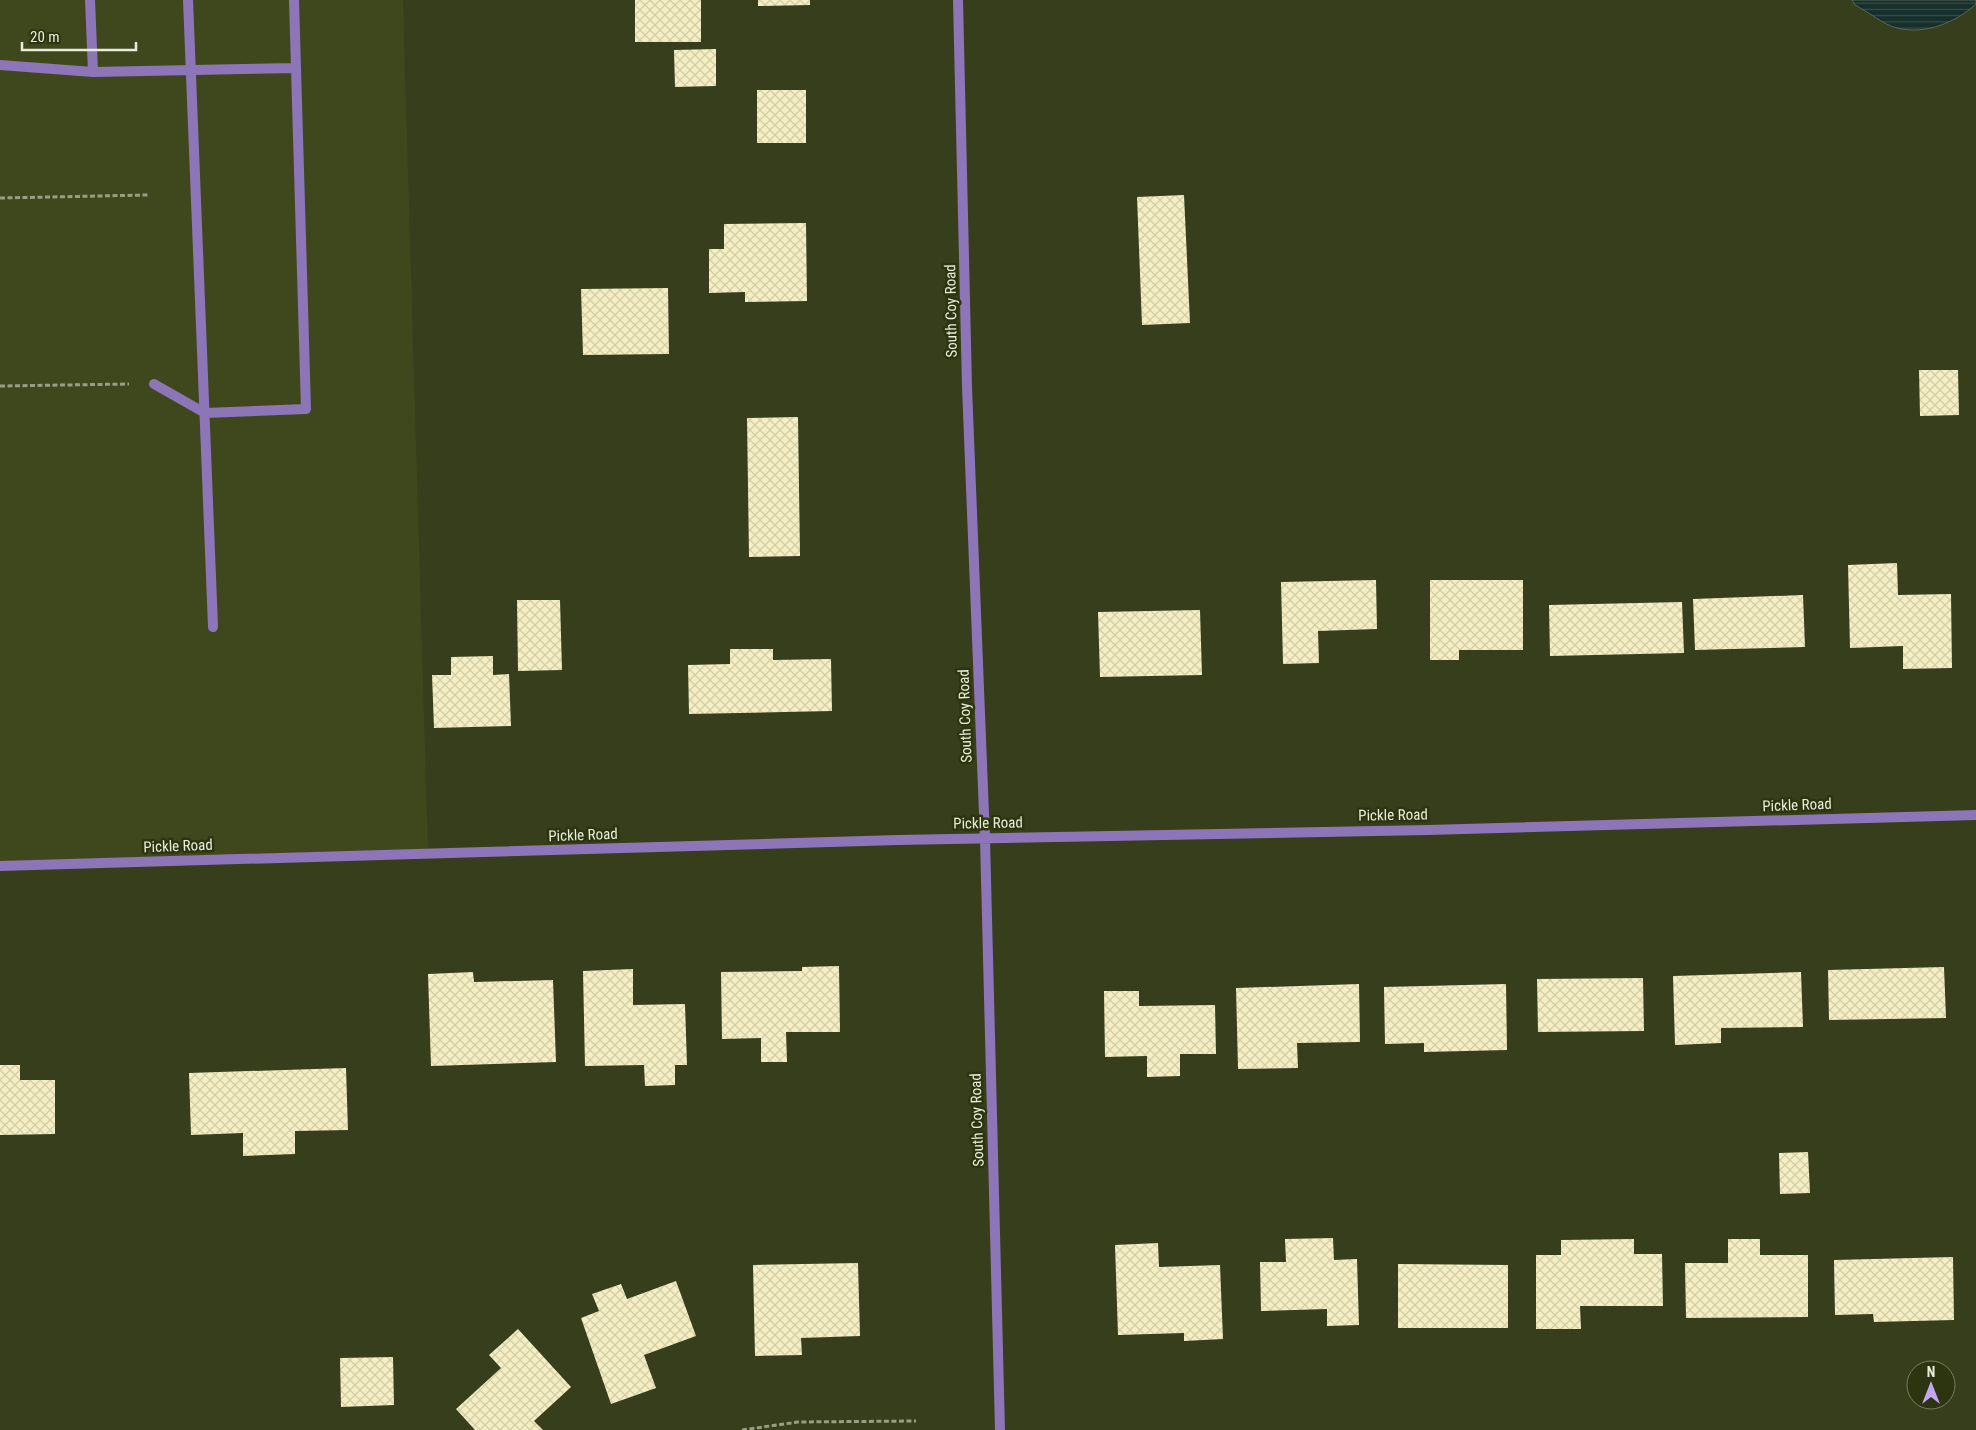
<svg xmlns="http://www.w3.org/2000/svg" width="1976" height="1430" font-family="'Roboto Condensed',sans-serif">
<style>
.built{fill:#3e481c}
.water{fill:url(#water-rules);stroke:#55685e}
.building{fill:url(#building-cross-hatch)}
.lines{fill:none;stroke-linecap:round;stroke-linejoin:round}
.path{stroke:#979e83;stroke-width:3;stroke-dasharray:5 2.5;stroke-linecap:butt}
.service{stroke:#8d76b7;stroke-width:10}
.tertiary{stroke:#8d76b7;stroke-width:10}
.labels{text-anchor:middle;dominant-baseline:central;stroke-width:5;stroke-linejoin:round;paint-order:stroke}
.street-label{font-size:15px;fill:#e7edd8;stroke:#2c3410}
</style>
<defs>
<pattern id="water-rules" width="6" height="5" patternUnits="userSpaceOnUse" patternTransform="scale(1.25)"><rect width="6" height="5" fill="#162f2a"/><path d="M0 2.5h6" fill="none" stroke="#384d48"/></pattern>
<pattern id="building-cross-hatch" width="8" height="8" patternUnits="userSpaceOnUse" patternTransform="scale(1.25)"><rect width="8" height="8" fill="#f5eec3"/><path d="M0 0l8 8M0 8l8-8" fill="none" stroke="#d2cda9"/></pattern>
</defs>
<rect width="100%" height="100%" fill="#363e1b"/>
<path class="built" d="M0,0H403L428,854L0,866Z"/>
<path class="water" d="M1852,0H1976V4C1955,23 1925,35 1897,28C1884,25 1867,11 1855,5Z"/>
<path class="building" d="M635,0H701V42H635Z
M758,0H810V5L758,6Z
M716,49V86L675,87L674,50Z
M757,90H806V143H757Z
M1184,195L1190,323L1142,325L1137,197Z
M806,223L807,301L745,302V292L709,293V249H724V224Z
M668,288L669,354L583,355L581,289Z
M1919,370H1958L1959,415L1920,416Z
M798,417L800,556L749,557L747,418Z
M1897,563L1898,595L1951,594L1952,668L1903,669V646L1850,648L1848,565Z
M1376,580L1377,629L1318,631L1319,663L1283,664L1281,582Z
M1430,580H1523V650H1459V660H1430Z
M1803,595L1805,647L1695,650L1693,599Z
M517,600H560L562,670L518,671Z
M1682,602L1684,653L1550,656L1549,605Z
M1200,610L1202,675L1100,677L1098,612Z
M730,649H773V660L831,659L832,711L689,714L688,665L730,664Z
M493,656V675L509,674L511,726L434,728L432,675H451V657Z
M839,966L840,1032H786L787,1062H761V1038L722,1039L721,972L802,971V967Z
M1944,967L1946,1018L1829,1020L1828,970Z
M633,969V1005L685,1004L687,1065H675V1085L645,1086L644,1065L585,1066L583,971Z
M473,972L474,982L553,980L556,1062L431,1066L428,974Z
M1801,972L1803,1027L1721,1028V1043L1675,1045L1673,976Z
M1643,978L1644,1031L1538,1032L1537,979Z
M1359,984L1360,1042L1297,1043L1298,1068L1238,1069L1236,988Z
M1506,984L1507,1050L1424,1052V1043L1385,1044L1384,987Z
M1104,991H1139V1006L1215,1005L1216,1054H1180V1076L1147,1077V1056L1105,1057Z
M0,1065H20V1080H55V1134L0,1135Z
M346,1068L348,1130L295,1131V1154L243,1156V1133L191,1135L189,1073Z
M1808,1152L1810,1193L1780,1194L1779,1153Z
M1333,1238L1334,1260L1357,1259L1359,1325L1327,1326V1309L1261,1311L1260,1262H1286L1285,1239Z
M1634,1239V1254H1662L1663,1306H1580L1581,1329H1536V1255H1561V1240Z
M1728,1239H1760V1255H1808V1317L1686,1318L1685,1263H1728Z
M1158,1243L1159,1267L1220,1265L1223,1339L1184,1341V1333L1118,1335L1115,1245Z
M1953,1257L1954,1320L1874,1322L1873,1314L1835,1315L1834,1260Z
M858,1263L860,1336L801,1338L802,1355L755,1356L753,1265Z
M1398,1264L1508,1265V1328H1398Z
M676,1281L696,1336L644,1355L656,1388L611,1404L581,1318L599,1311L592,1294L621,1284L627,1299Z
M518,1329L571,1387L534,1421L543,1430H475L456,1409L501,1368L489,1355Z
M393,1357L394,1405L341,1407L340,1358Z"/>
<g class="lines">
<path class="path" d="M0,198L148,195
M0,386L129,384
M742,1430L798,1422L916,1421"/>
<path class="service" d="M90,0L93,72
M188,0L213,627
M0,65L93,72L296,68
M154,384L205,413L306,409L294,0"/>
<path class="tertiary" d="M958,0L967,387L985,839L1000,1430
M0,866L898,840L1428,830L1976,815"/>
</g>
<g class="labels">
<g class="street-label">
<text transform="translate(951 311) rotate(-91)">South Coy Road</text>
<text transform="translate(965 716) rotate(-92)">South Coy Road</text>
<text transform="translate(1797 805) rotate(-2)">Pickle Road</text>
<text transform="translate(1393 815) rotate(-1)">Pickle Road</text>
<text transform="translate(988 823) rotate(-1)">Pickle Road</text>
<text transform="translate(583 835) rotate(-2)">Pickle Road</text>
<text transform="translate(178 846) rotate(-2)">Pickle Road</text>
<text transform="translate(977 1120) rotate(-92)">South Coy Road</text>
</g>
</g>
<g transform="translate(1931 1385)"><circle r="24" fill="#2c3410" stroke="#777e60"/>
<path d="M0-4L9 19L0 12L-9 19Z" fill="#c2a8f2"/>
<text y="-8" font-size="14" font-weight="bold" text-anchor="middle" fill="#e7edd8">N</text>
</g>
<path d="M22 42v8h114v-8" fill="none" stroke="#e7edd8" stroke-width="2.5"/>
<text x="30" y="42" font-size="15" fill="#e7edd8" stroke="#2c3410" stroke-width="4" paint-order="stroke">20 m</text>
</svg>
